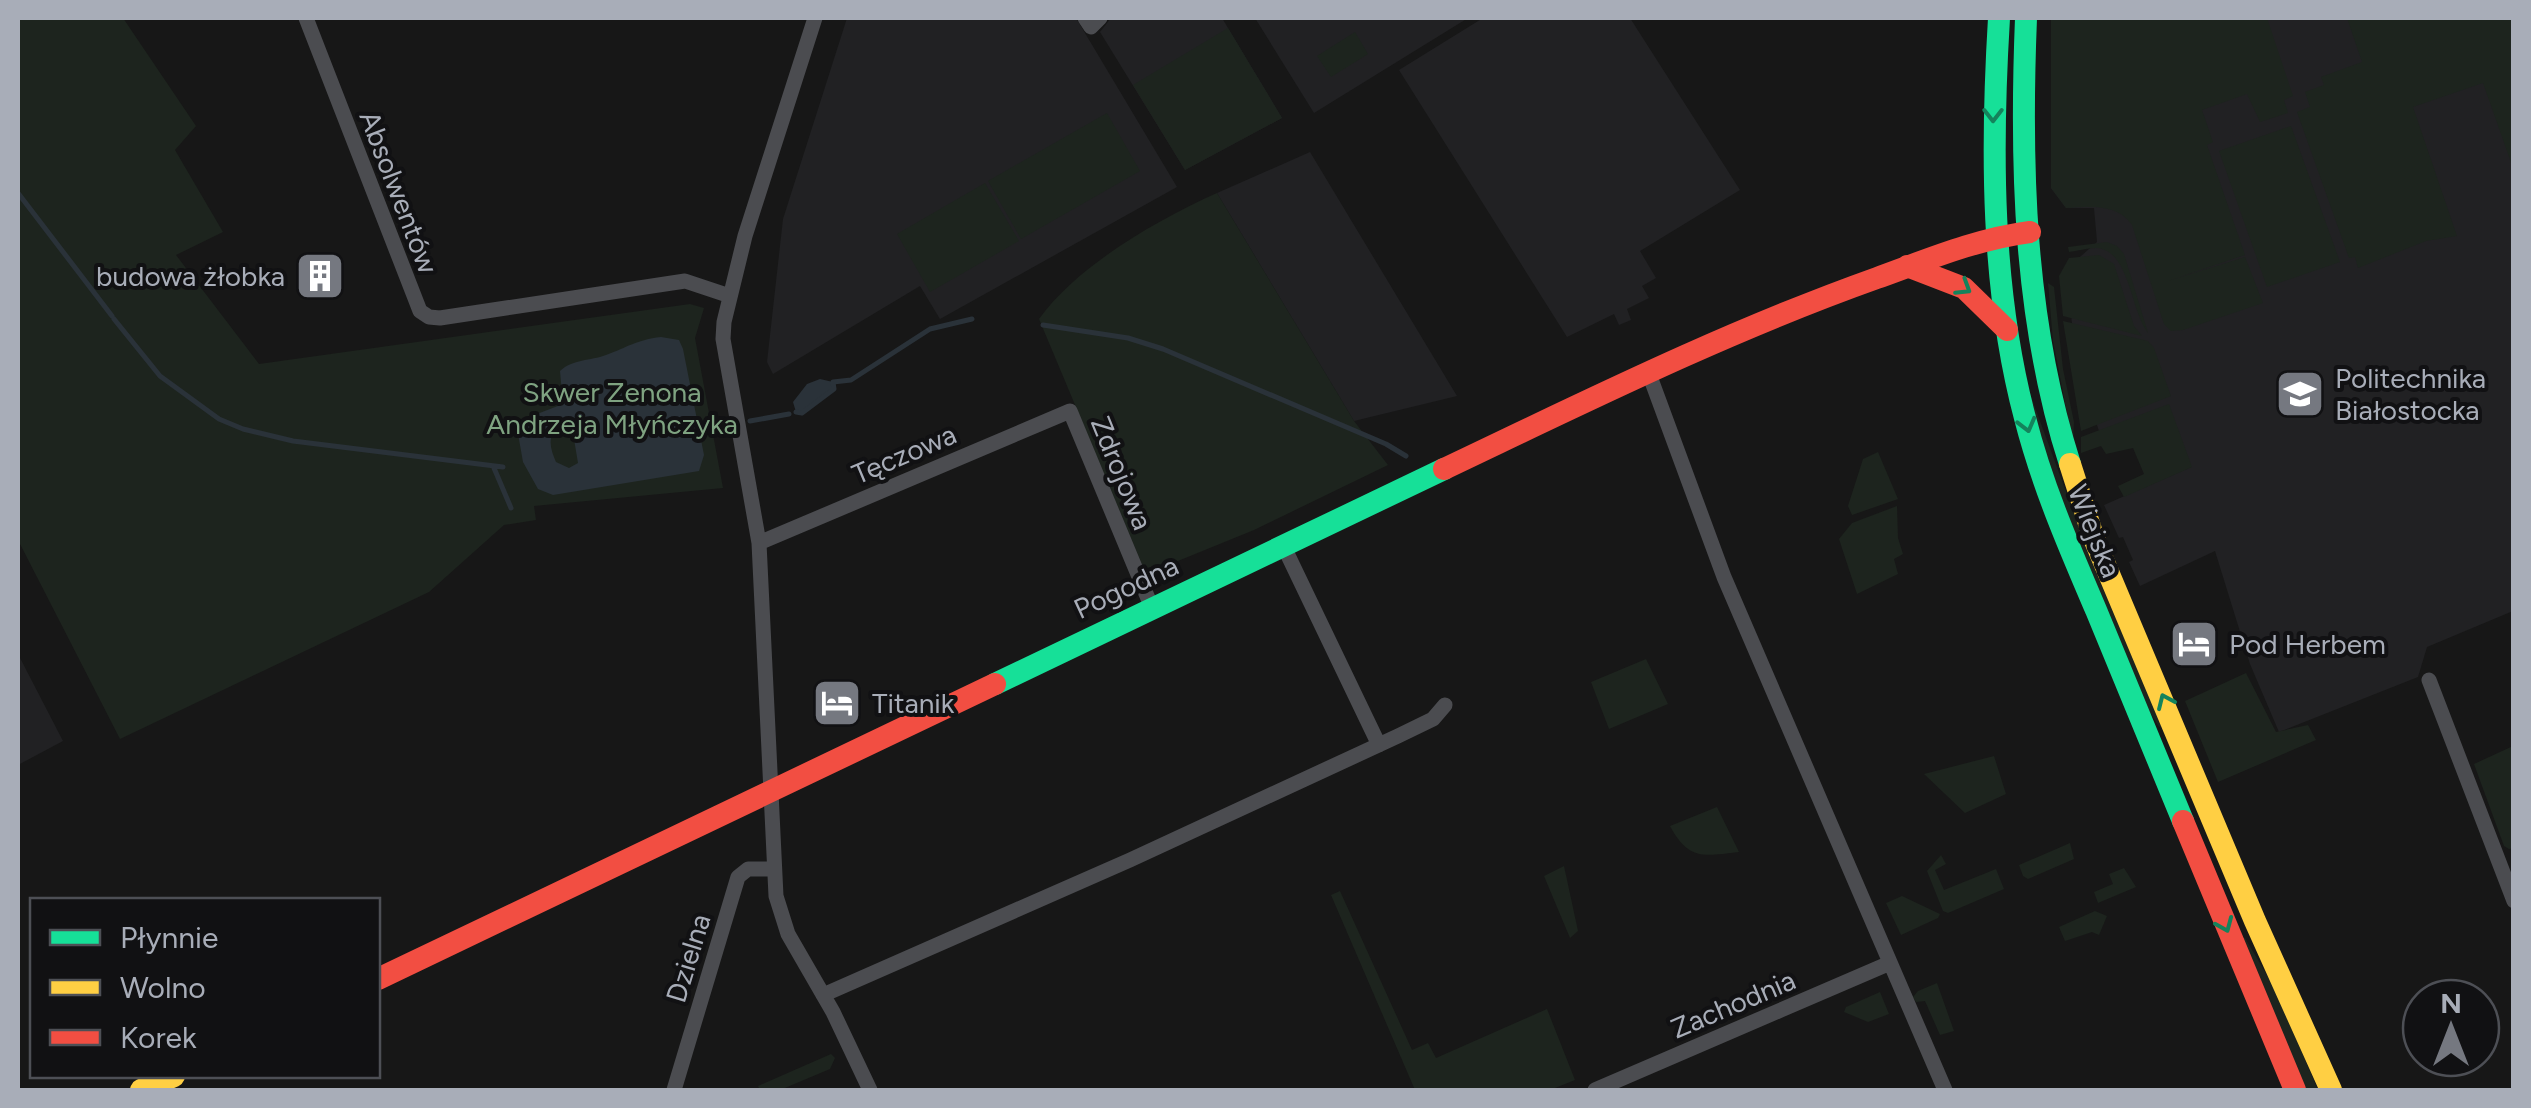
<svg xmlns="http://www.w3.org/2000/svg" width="2531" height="1108" font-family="Figtree,sans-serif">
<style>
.built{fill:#212123}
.green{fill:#1d241e}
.water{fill:#2a3239;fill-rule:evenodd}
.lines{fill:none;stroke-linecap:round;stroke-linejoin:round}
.stream{stroke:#2a3239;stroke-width:5}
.street{stroke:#4b4c50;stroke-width:15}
.fast{stroke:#16e098;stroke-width:22}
.slow{stroke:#ffcf43;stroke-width:22}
.jam{stroke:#f24e42;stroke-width:22}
.oneway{stroke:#14835c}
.labels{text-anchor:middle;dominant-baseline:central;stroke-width:8;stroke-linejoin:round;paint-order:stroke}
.street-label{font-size:28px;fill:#a8adb8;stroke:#111113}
.poi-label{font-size:28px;fill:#a8adb8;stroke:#111113;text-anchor:start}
.park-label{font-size:28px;fill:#7fa381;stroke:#111113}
</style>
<rect width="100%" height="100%" fill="#171717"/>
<path class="built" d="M847,18H1076L1177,187L940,319L920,286L773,374L767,362L783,219Z
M1111,18H1222L1282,118L1185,170L1100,32Z
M1255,18H1468L1314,113Z
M1483,18H1630L1740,190L1640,251L1656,278L1642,286L1649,298L1627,309L1631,320L1619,325L1614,314L1567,337L1399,70Z
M2051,18H2513V611L2427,647L2418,677L2279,732L2250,664L2215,551L2140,586L2129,562L2133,560L2123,537L2119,538L2104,505L2191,467L2174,420L2103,443L2078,368L2065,270L2097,242L2094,208H2066L2051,188Z
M1310,152L1457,396L1354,421L1217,193Z
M18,654L63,741L18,765Z"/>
<path class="green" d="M18,18H123L196,126L175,150L223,232L176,255L259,364L690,304L704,308L695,338L723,488L534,506L536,520L504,525L429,592L120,739L18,540Z
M2051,18H2267L2293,96L2284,100L2288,113L2260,122L2247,94L2202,110L2213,142L2207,145L2245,255L2168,281L2245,257L2263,303L2183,330L2171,331L2164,324L2132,225C2117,203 2090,207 2066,208L2051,188Z
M2347,18H2514L2513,168L2483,83L2413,107L2457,236L2426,241L2358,268L2355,257L2349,258L2297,112L2310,107L2305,92L2324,85L2321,77L2362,62Z
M1228,28L1282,118L1185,170L1133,85Z
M1355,32L1368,54L1331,77L1317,56Z
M1107,113L1140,171L1021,239L988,181Z
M2291,126L2340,262L2267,287L2219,151Z
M985,183L1019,241L930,292L897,234Z
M1217,193L1354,421L1388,465L1254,530L1146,574L1039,319C1078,265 1157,220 1217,193Z
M2107,242L2117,246L2124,254L2148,333C2131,311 2130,257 2102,249C2094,246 2079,251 2069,252L2068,247Z
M2099,255L2114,264L2134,326L2142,336L2063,316L2059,276L2069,258Z
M2048,283L2054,287L2063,369L2074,422L2073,444L2053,341Z
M2063,321L2148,341L2154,348L2171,396L2081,431Z
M2029,391L2094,568L2162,726L2159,727L2132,683L2053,486Z
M2169,404L2192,467L2124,497L2118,486L2144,474L2133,448L2106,454L2101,446L2081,453V437Z
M1878,452L1898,499L1852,515L1848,506L1863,459Z
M1897,506L1898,538L1903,554L1894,559L1898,574L1857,594L1839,539L1852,523Z
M1646,659L1668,704L1609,729L1591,682Z
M2246,673L2276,732L2308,725L2316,740L2218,782L2185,701Z
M2513,746L2514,848L2509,849L2504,846L2474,764Z
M1994,756L2006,794L1965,813L1924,774Z
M1717,807L1739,852C1703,856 1689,861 1670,826Z
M2070,843L2074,859L2028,879L2023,876L2019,865Z
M1941,855L1946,864L1935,870L1944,890L1996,869L2004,889L1948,913L1943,911L1927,871Z
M1564,866L1578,931L1570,938L1544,876Z
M2124,868L2136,887L2098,903L2094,892L2113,884L2109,874Z
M1340,891L1412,1050L1428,1043L1436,1058L1547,1009L1575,1080L1550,1090H1415L1331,895Z
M1902,896L1940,914L1938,918L1901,935L1886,903Z
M2095,911L2107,916L2099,935L2092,932L2065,941L2059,927Z
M2241,938H2245L2274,987L2318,1090H2306Z
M1937,983L1954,1031L1940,1035L1925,1001L1916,1002L1913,997L1918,991Z
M1880,992L1889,1014L1868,1022L1844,1012L1846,1007Z
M831,1054L835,1058L830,1069L780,1090H760L758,1086Z"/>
<path class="water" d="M661,337L679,340L683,349L704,455L699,471L553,495L538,489L523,462L517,428L524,419L563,404L560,371C573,359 590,361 606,355C628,347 636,340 661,337ZM561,428L573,433L578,463L569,468L556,462C551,450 545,435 561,428Z
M820,379L833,382L834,389L802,413L796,412L793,402L807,384Z"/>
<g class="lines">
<path class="stream" d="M18,193L112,316
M114,319L160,376L219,419L243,429L293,441L503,467
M1043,325L1128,338L1163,349L1386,444L1406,456
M796,412L802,413L834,389L833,382L851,380L930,329L972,319
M750,421L789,414
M699,431L708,429
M494,468L511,508"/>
<path class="street" d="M306,18L420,311L429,317L440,318L685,281L730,296
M815,18L745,236L724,322L723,339L759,543L776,896L788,934L833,1012L870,1090
M1085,18L1091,27L1100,18
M1648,371L1724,577L1945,1090
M759,543L1070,411L1152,608
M1283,545L1379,745
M2429,680L2514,901
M823,995L1130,860L1398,736L1433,719L1445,705
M674,1090L738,877L748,869H774
M1595,1090L1890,963"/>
<path class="fast" d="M1999,18C1991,150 1991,290 2025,418C2042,485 2069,547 2096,610C2125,681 2154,751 2183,821
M2026,18C2020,167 2024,321 2070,464
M995,684L1444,469"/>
<path class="slow" d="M2070,464L2093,536L2255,921L2331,1090
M141,1090L174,1076"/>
<path class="jam" d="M1907,266L1964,288L2007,330
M1444,469C1587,401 1728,331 1877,278C1927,260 1976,239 2030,232
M2183,821L2295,1090
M378,979L995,684"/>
</g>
<defs><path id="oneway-chevron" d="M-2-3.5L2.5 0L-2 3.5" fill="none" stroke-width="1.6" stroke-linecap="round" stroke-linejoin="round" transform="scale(2.5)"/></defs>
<g class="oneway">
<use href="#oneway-chevron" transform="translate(1993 115) rotate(90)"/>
<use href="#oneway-chevron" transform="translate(1964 288) rotate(32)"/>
<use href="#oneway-chevron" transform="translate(2027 425) rotate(75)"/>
<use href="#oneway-chevron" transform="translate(2165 701) rotate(-114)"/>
<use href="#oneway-chevron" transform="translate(2225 925) rotate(67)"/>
</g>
<defs>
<g id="building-square" transform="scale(2.5)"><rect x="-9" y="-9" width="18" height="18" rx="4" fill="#757880" stroke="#111113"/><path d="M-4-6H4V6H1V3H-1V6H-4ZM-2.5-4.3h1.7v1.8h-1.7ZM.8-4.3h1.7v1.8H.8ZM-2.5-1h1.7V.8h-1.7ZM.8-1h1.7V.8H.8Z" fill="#fff"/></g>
<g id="university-square" transform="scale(2.5)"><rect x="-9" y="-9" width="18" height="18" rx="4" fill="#757880" stroke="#111113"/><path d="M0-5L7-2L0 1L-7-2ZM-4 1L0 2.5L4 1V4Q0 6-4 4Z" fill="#fff"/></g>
<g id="hotel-square" transform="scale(2.5)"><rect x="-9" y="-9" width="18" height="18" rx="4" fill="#757880" stroke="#111113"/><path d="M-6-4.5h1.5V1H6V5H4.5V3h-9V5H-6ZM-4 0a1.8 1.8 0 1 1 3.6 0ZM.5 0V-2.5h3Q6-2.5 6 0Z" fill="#fff"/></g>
</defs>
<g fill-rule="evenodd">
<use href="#building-square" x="320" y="276"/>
<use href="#university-square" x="2300" y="394"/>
<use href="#hotel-square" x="2194" y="644"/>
<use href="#hotel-square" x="837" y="703"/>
</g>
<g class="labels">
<g class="street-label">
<text transform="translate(399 192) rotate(69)">Absolwentów</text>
<text transform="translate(904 454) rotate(-23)">Tęczowa</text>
<text transform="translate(1122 473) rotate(68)">Zdrojowa</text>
<text transform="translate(2095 531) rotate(68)">Wiejska</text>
<text transform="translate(1126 587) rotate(-25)">Pogodna</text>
<text transform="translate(688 958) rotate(-73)">Dzielna</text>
<text transform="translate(1733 1004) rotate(-23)">Zachodnia</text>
</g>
<g class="poi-label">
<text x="285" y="276" text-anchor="end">budowa żłobka</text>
<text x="2335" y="378">Politechnika<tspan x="2335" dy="32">Białostocka</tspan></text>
<text x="2229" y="644">Pod Herbem</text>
<text x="872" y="703">Titanik</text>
</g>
<g class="park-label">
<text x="612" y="392">Skwer Zenona<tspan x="612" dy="32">Andrzeja Młyńczyka</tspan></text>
</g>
</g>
<rect width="2531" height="1108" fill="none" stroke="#a8adb8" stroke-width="40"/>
<rect x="30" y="898" width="350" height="180" fill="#111113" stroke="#4d4f55" stroke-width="2.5"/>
<rect x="50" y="930" width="50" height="15" fill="#16e098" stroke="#4d4f55" stroke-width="2.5"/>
<text x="120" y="948" font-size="30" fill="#a8adb8">Płynnie</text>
<rect x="50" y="980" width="50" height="15" fill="#ffcf43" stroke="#4d4f55" stroke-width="2.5"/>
<text x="120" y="998" font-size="30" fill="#a8adb8">Wolno</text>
<rect x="50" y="1030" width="50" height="15" fill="#f24e42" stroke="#4d4f55" stroke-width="2.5"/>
<text x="120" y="1048" font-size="30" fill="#a8adb8">Korek</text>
<g transform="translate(2451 1028)"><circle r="48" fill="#111113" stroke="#4d4f55" stroke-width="2.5"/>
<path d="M0-8L18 38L0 25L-18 38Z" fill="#757880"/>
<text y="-15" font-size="28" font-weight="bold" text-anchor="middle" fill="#a8adb8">N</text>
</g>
</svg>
